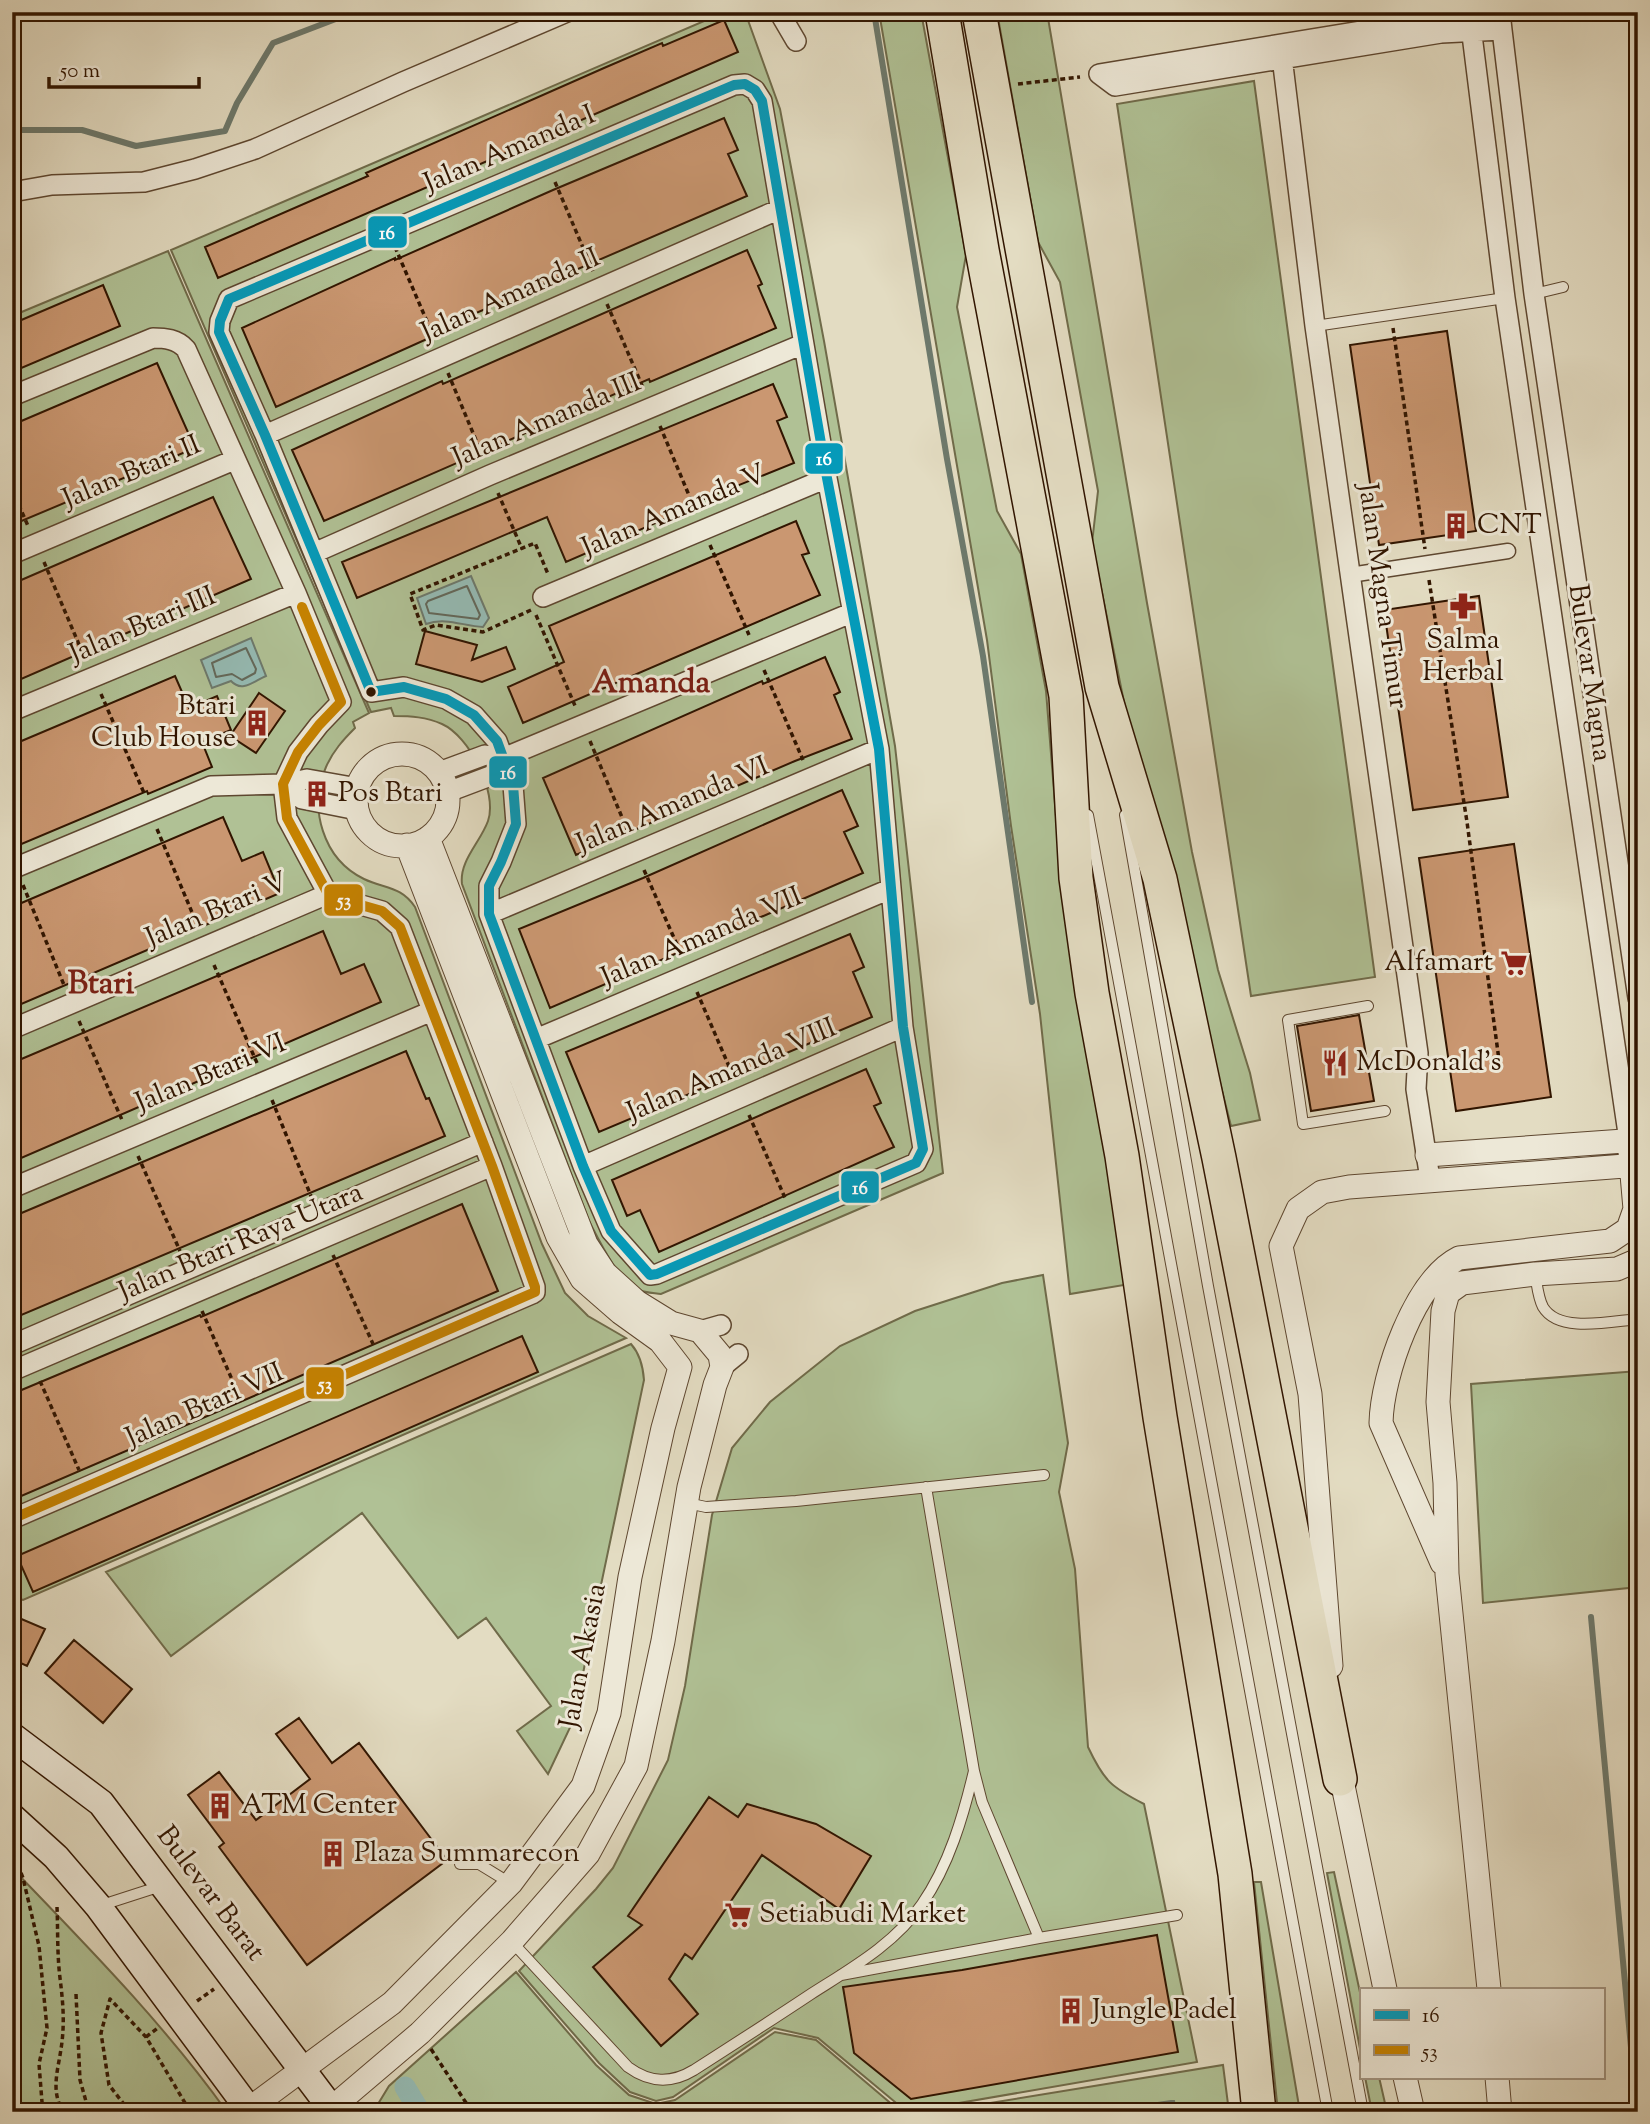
<svg xmlns="http://www.w3.org/2000/svg" width="1650" height="2124" font-family="'Sorts Mill Goudy',serif">
<style>
.green{fill:#b0c195;stroke:#706b4a;stroke-width:2}
.water{fill:#95bbb4;stroke:#6d796c;stroke-width:2}
.lines{fill:none;stroke-linecap:round;stroke-linejoin:round}
.shore{stroke:#63685a;stroke-width:2}
.stream{stroke:#6d796c;stroke-width:6}
.canal{stroke:#95bbb4;stroke-width:21}
.building{fill:#ca9771;stroke:#311500;stroke-width:2}
.service-casing{stroke:#5e4730;stroke-width:12}
.pedestrian-casing{stroke:#5e4730;stroke-width:17}
.minor-casing{stroke:#5e4730;stroke-width:22}
.tertiary-casing{stroke:#5e4730;stroke-width:25}
.secondary-casing{stroke:#311500;stroke-width:29}
.motorway-casing{stroke:#311500;stroke-width:36}
.path{stroke:#311500;stroke-width:3.5;stroke-dasharray:5 3.5;stroke-linecap:butt}
.service{stroke:#ede8d7;stroke-width:10}
.pedestrian{stroke:#ede8d7;stroke-width:14}
.minor{stroke:#ede8d7;stroke-width:19}
.tertiary{stroke:#ede8d7;stroke-width:23}
.secondary{stroke:#ede8d7;stroke-width:26}
.motorway{stroke:#e3dcc2;stroke-width:33}
.bus-1-casing{stroke:#ede8d7;stroke-width:16}
.bus-2-casing{stroke:#ede8d7;stroke-width:16}
.bus-1{stroke:#059ab9;stroke-width:10}
.bus-2{stroke:#c68200;stroke-width:10}
.bus-dot{fill:#311500;stroke:#ede8d7;stroke-width:2.5}
.labels{text-anchor:middle;dominant-baseline:central;stroke-width:6;stroke-linejoin:round;paint-order:stroke}
.street-label{font-size:28px;fill:#311500;stroke:#ede8d7}
.poi-label{font-size:28px;fill:#311500;stroke:#ede8d7;text-anchor:start}
.quarter-label{font-size:32px;font-weight:bold;fill:#7a1f14;stroke:#ede8d7}
.line-badge{stroke:#ede8d7;stroke-width:2.5}
.badge-label{font-size:19px;text-anchor:middle;font-weight:bold;fill:#fff}
</style>
<rect width="100%" height="100%" fill="#e3dcc2"/>
<filter id="stains"><feTurbulence type="fractalNoise" baseFrequency=".00286" numOctaves="4"/><feColorMatrix values="0 0 0 0 .2 0 0 0 0 .09 0 0 0 0 .02 0 0 0 .5 -.17"/></filter>
<radialGradient id="worn" r=".72"><stop offset=".6" stop-color="#630" stop-opacity="0"/><stop offset="1" stop-color="#630" stop-opacity=".3"/></radialGradient>
<path class="green" d="M725,12H745L780,109L824,341L895,746L943,1173L661,1294C655,1293 645,1293 639,1290C617,1279 600,1242 589,1221L462,884C459,861 480,843 488,821C498,792 469,736 442,724C426,717 411,716 394,716L391,708L371,712L171,250Z
M879,12H921L966,255L957,307L997,511L1021,554L1046,691L1060,867L1130,1284L1070,1294L1040,1014L1011,826L987,640Z
M997,12H1047L1147,603L1192,852L1218,970L1250,1073L1260,1120L1231,1126L1126,712L1092,543L1098,491L1060,282L1038,242Z
M1254,81L1375,977L1251,996L1117,104Z
M168,251L369,713L353,722L355,728C343,740 333,751 326,767C308,808 323,859 364,879C385,889 401,886 415,907L542,1244L565,1293L588,1316L626,1338L23,1600L12,1596V316Z
M1043,1275L1068,1443L1059,1492L1075,1569L1088,1747C1104,1781 1111,1787 1144,1804L1197,2062L907,2112L818,2038L774,2028L673,2097L656,2101L630,2092L599,2063L519,1971L596,1889L613,1868L668,1760L685,1686L712,1515L732,1448L770,1402L840,1346L915,1311L1002,1283Z
M631,1344C640,1354 643,1366 644,1380L588,1647L575,1717L548,1774L517,1731L551,1706L486,1618L458,1638L362,1513L171,1656L106,1572Z
M1638,1371V1587L1483,1603L1471,1384Z
M12,1868C87,1946 164,2024 227,2112H12Z
M1334,1872L1361,1997V2054L1327,1873Z
M1254,1882H1261L1300,2112H1278Z
M516,1972L596,2065L629,2095L656,2104L675,2100L775,2032L816,2040L901,2112H378V2104L389,2086Z
M1223,2065L1229,2112H935Z
M1365,2077H1379L1387,2112H1372Z"/>
<path class="water" d="M471,576L489,618L483,627C463,626 446,617 426,624L417,598Z
M251,638L266,676C254,681 242,693 231,681L212,688L201,660Z
M1171,2101H1174L1176,2112H1097Z"/>
<g class="lines">
<path class="shore" d="M467,586L480,615L478,619L429,613L426,604L428,601Z
M246,648L256,669L255,673L242,680L232,674L216,677L212,663Z"/>
<path class="stream" d="M874,12L947,459L983,656L1032,1002
M12,133L20,130H82L136,146L225,131L237,103L273,43L354,12
M1591,1617L1637,2112"/>
<path class="canal" d="M405,2087L420,2112"/>
</g>
<path class="building" d="M724,20L738,52L218,278L205,247L368,176L366,173L604,68L662,43L663,46Z
M724,118L738,150L728,154L747,196L425,335L427,339L276,407L242,328L395,258V260L553,190Z
M747,250L762,284L758,286L776,328L650,382L649,379L324,521L292,450L442,381L443,384Z
M103,285L120,326L12,372V324Z
M1447,331L1476,531L1379,545L1350,345Z
M157,363L195,448L12,525V425Z
M773,384L787,417L777,421L794,463L689,505L690,508L566,562L547,517L357,598L342,562Z
M213,497L251,579L12,683V584Z
M796,521L809,553L802,555L820,595L523,723L508,687L564,662L549,626Z
M1479,596L1508,797L1413,810L1384,610Z
M425,631L477,645L472,660L506,647L515,669L482,682L416,664Z
M825,657L840,692L834,695L852,739L795,761L576,855L543,778L762,681L763,684Z
M175,676L189,708L217,696L231,730L202,742L212,767L148,794L147,791L12,848V745Z
M259,693L285,711L256,753L230,736Z
M842,790L858,826L844,832L863,873L550,1008L519,929L643,878Z
M223,817L242,861L263,852L280,893L12,1008V907Z
M1514,844L1551,1097L1456,1111L1419,858Z
M323,931L341,974L364,964L381,1002L12,1162V1063Z
M850,934L864,967L853,972L872,1017L599,1132L566,1052Z
M1359,1015L1374,1101L1311,1111L1297,1026Z
M406,1051L426,1099L429,1098L445,1136L19,1316L12,1300V1217Z
M866,1069L881,1103L874,1106L894,1147L659,1252L640,1210L627,1216L612,1180Z
M462,1204L498,1291L12,1500V1394L200,1315L201,1317Z
M522,1336L538,1372L33,1592L17,1556Z
M12,1615L45,1629L27,1666L12,1659Z
M74,1640L132,1689L103,1723L45,1673Z
M299,1718L332,1763L359,1743L447,1860L307,1965L219,1847L224,1843L188,1795L219,1772L256,1820L310,1779L276,1734Z
M709,1797L738,1817L747,1804L816,1824L871,1856L839,1909L762,1855L692,1959L685,1954L669,1979L698,2014L661,2046L593,1967L642,1925L628,1916Z
M1157,1935L1178,2052L911,2099L854,2053L843,1987L962,1970Z"/>
<g class="lines">
<g class="service-casing">
<path id="service" d="M1534,294L1563,287
M1315,326L1505,298
M1088,815L1328,2112
M1125,815L1208,1286L1363,2112
M1368,1006L1288,1020L1303,1124L1385,1111
M1535,1274C1537,1284 1538,1298 1543,1307C1559,1334 1612,1321 1638,1319
M926,1487L974,1771
M687,1503L706,1507L796,1501L1044,1475
M460,1864H479L510,1883
M99,1906L161,1886
M1039,1938L1177,1915
M512,1942L628,2067C650,2083 671,2084 694,2070C733,2045 772,2020 811,1994C850,1969 895,1944 922,1904C949,1865 963,1817 974,1771L982,1802L1039,1938L841,1975"/>
</g>
<g class="pedestrian-casing">
<path id="pedestrian" d="M1350,575L1508,551"/>
</g>
<g class="minor-casing">
<path id="minor" d="M779,12L796,41
M1470,19L1505,298L1629,1140
M1502,30L1441,33L1115,86L1099,74L1440,18L1500,12L1502,30L1534,294L1638,998
M1281,49L1315,326L1418,1053L1416,1089L1430,1179
M745,84L755,90L762,101L827,478L879,749L903,1027L923,1149L916,1163L657,1274L650,1275L611,1231L583,1166L489,914V886L501,862L516,824L513,785L497,741L474,715L446,699L404,687L371,692L265,435L219,332L220,321L229,299L734,85Z
M12,192L52,185L144,182L195,169L255,149L403,82L567,12
M12,396L153,338C165,338 177,339 186,349L296,593L341,702L319,725L298,752L283,784L287,818L328,894L347,901L382,911L400,927L492,1166L535,1287V1292L532,1294L12,1519
M265,435L780,209
M314,553L490,475L803,344
M12,554L234,460
M543,597L827,478
M12,711L296,593
M503,758L851,613
M439,772L485,755L503,758
M283,784L302,799L357,810
M448,792L493,775L503,758
M12,869L211,786L283,784L307,779L358,788
M489,914L879,749
M12,1029L328,894
M536,1039L890,889
M583,1166L903,1027
M12,1188L432,1011
M700,1331L721,1325
M12,1345L483,1142
M722,1367L738,1354
M12,1371L492,1166"/>
</g>
<g class="tertiary-casing">
<path id="tertiary" d="M356 800a46 46 0 1 1 92 0a46 46 0 1 1-92 0Z
M1427,1155L1638,1140
M1442,1563L1381,1423C1382,1375 1415,1280 1459,1258L1610,1241L1628,1229L1635,1209L1629,1140
M1331,1666L1310,1394L1281,1246L1298,1209L1322,1192L1349,1187L1638,1165
M1339,1766L1385,1989
M1489,1989L1447,1574L1445,1483L1438,1402L1443,1311L1448,1293L1462,1283L1535,1274L1617,1269L1638,1260
M1405,2077L1413,2112
M1497,2077L1500,2112
M249,2109L392,2003L511,1883L583,1786L609,1713L630,1577L663,1428L680,1367L660,1341L621,1313L582,1279L558,1237L407,845
M327,2112L420,2033L512,1941L588,1854L636,1766L663,1641L689,1487L715,1385L722,1367L720,1355L700,1331L671,1323L637,1302L605,1273L586,1244L428,838"/>
</g>
<g class="secondary-casing">
<path id="secondary" d="M12,1736L101,1803L334,2112
M12,1817L56,1857L98,1906L251,2112"/>
</g>
<g class="motorway-casing">
<path id="motorway" d="M942,12L982,250L1066,696L1076,878L1092,993L1122,1156L1160,1417L1235,1874L1259,2112
M979,12L1102,687L1160,879L1219,1158L1340,1779"/>
</g>
<path class="path" d="M1018,84L1080,77
M555,182L593,271
M395,247L435,340
M607,304L644,390
M1393,328L1425,549
M448,373L483,457
M660,426L696,512
M12,489L28,526
M498,493L522,549
M710,545L749,635
M44,562L86,661
M1429,580L1467,822L1499,1060
M531,610L483,632L436,625L423,630L410,594L535,543L548,574
M536,615L576,708
M764,670L803,760
M101,694L144,793
M590,741L629,834
M157,829L199,929
M644,870L682,956
M23,885L64,985
M214,965L257,1063
M697,992L734,1078
M79,1021L122,1120
M272,1100L311,1196
M749,1115L785,1198
M138,1156L180,1251
M333,1255L373,1344
M12,1311L17,1322
M202,1311L241,1400
M40,1381L79,1470
M15,1857L23,1878L39,1946L47,2028L39,2064L42,2102L46,2112
M57,1907C58,1930 57,1954 60,1978C63,2002 65,2024 61,2049C58,2070 50,2093 64,2112
M76,1994L80,2080L89,2112
M197,2001L214,1989
M146,2037L159,2027
M431,2049L472,2112
M130,2112L109,2085L101,2033L110,1999L146,2037L188,2108L193,2112"/>
<use href="#service" class="service"/>
<use href="#pedestrian" class="pedestrian"/>
<use href="#minor" class="minor"/>
<use href="#tertiary" class="tertiary"/>
<use href="#secondary" class="secondary"/>
<use href="#motorway" class="motorway"/>
<g class="bus-1-casing">
<path id="bus-1" d="M745,84L755,90L762,101L827,478L879,749L903,1027L923,1149L916,1163L657,1274L650,1275L611,1231L583,1166L489,914V886L501,862L516,824L513,785L497,741L474,715L446,699L404,687L371,692L265,435L219,332L220,321L229,299L734,85Z"/>
</g>
<g class="bus-2-casing">
<path id="bus-2" d="M12,1519L535,1292V1287L492,1166L400,927L382,911L347,901L328,894L287,818L283,784L298,752L319,725L341,702L302,607"/>
</g>
<use href="#bus-1" class="bus-1"/>
<use href="#bus-2" class="bus-2"/>
</g>
<defs>
<g id="building-bare" transform="scale(2.1)"><path d="M-4-6H4V6H1V3H-1V6H-4ZM-2.5-4.3h1.7v1.8h-1.7ZM.8-4.3h1.7v1.8H.8ZM-2.5-1h1.7V.8h-1.7ZM.8-1h1.7V.8H.8Z" fill="#8f2418" stroke="#ede8d7" stroke-width="2.5" paint-order="stroke"/></g>
<g id="pharmacy-bare" transform="scale(2.1)"><path d="M-2-6h4v4h4v4h-4v4h-4v-4h-4v-4h4Z" fill="#8f2418" stroke="#ede8d7" stroke-width="2.5" paint-order="stroke"/></g>
<g id="supermarket-bare" transform="scale(2.1)"><path d="M-6-5.5h2.5l.6 2H6L4.5 2H-2.5L-4.4-4H-6ZM-1.5 3.2a1.3 1.3 0 1 0 .1 0ZM3 3.2a1.3 1.3 0 1 0 .1 0Z" fill="#8f2418" stroke="#ede8d7" stroke-width="2.5" paint-order="stroke"/></g>
<g id="restaurant-bare" transform="scale(2.1)"><path d="M-5-6h1v4h1v-4h1v4h1v-4h1v5L-1.5 .5V6h-2V.5L-5-1ZM5-6V6H3V1.5H1.5Q1.5-4 5-6Z" fill="#8f2418" stroke="#ede8d7" stroke-width="2.5" paint-order="stroke"/></g>
</defs>
<g fill-rule="evenodd">
<use href="#building-bare" x="1456" y="526"/>
<use href="#pharmacy-bare" x="1463" y="606"/>
<use href="#building-bare" x="257" y="723"/>
<use href="#building-bare" x="317" y="794"/>
<use href="#supermarket-bare" x="1514" y="963"/>
<use href="#restaurant-bare" x="1335" y="1063"/>
<use href="#building-bare" x="220" y="1806"/>
<use href="#building-bare" x="333" y="1854"/>
<use href="#supermarket-bare" x="738" y="1915"/>
<use href="#building-bare" x="1071" y="2011"/>
</g>
<circle class="bus-dot" cx="371" cy="692" r="6"/>
<g class="labels">
<g class="street-label">
<text transform="translate(510 150) rotate(-23)">Jalan Amanda I</text>
<text transform="translate(511 296) rotate(-24)">Jalan Amanda II</text>
<text transform="translate(547 421) rotate(-23)">Jalan Amanda III</text>
<text transform="translate(132 473) rotate(-23)">Jalan Btari II</text>
<text transform="translate(674 512) rotate(-23)">Jalan Amanda V</text>
<text transform="translate(1382 596) rotate(82)">Jalan Magna Timur</text>
<text transform="translate(143 626) rotate(-23)">Jalan Btari III</text>
<text transform="translate(1589 673) rotate(82)">Bulevar Magna</text>
<text transform="translate(673 806) rotate(-23)">Jalan Amanda VI</text>
<text transform="translate(217 911) rotate(-23)">Jalan Btari V</text>
<text transform="translate(702 938) rotate(-23)">Jalan Amanda VII</text>
<text transform="translate(732 1071) rotate(-23)">Jalan Amanda VIII</text>
<text transform="translate(211 1074) rotate(-23)">Jalan Btari VI</text>
<text transform="translate(241 1243) rotate(-23)">Jalan Btari Raya Utara</text>
<text transform="translate(205 1406) rotate(-24)">Jalan Btari VII</text>
<text transform="translate(584 1656) rotate(-79)">Jalan Akasia</text>
<text transform="translate(210 1894) rotate(53)">Bulevar Barat</text>
</g>
<g class="poi-label">
<text x="1477" y="526">CNT</text>
<text x="1463" y="641" text-anchor="middle">Salma<tspan x="1463" dy="32">Herbal</tspan></text>
<text x="236" y="707" text-anchor="end">Btari<tspan x="236" dy="32">Club House</tspan></text>
<text x="338" y="794">Pos Btari</text>
<text x="1493" y="963" text-anchor="end">Alfamart</text>
<text x="1356" y="1063">McDonald's</text>
<text x="241" y="1806">ATM Center</text>
<text x="354" y="1854">Plaza Summarecon</text>
<text x="759" y="1915">Setiabudi Market</text>
<text x="1092" y="2011">Jungle Padel</text>
</g>
<g class="quarter-label">
<text x="651" y="684">Amanda</text>
<text x="101" y="985">Btari</text>
</g>
</g>
<g class="line-badge">
<rect x="367" y="215" width="41" height="34" rx="7" fill="#059ab9"/>
<rect x="804" y="442" width="40" height="33" rx="7" fill="#059ab9"/>
<rect x="488" y="755" width="40" height="34" rx="7" fill="#059ab9"/>
<rect x="323" y="883" width="41" height="34" rx="7" fill="#c68200"/>
<rect x="840" y="1170" width="40" height="34" rx="7" fill="#059ab9"/>
<rect x="305" y="1366" width="40" height="34" rx="7" fill="#c68200"/>
</g>
<g class="badge-label">
<text x="387" y="239">16</text>
<text x="824" y="465">16</text>
<text x="508" y="779">16</text>
<text x="344" y="906">53</text>
<text x="860" y="1194">16</text>
<text x="325" y="1390">53</text>
</g>
<rect width="1650" height="2124" fill="none" stroke="#e3dcc2" stroke-width="42"/>
<rect x="14" y="14" width="1622" height="2096" fill="none" stroke="#311500" stroke-width="3.5"/>
<rect x="21" y="21" width="1608" height="2082" fill="none" stroke="#311500" stroke-width="2"/>
<rect x="1360" y="1988" width="245" height="91" fill="#ede8d7" stroke="#a29481" stroke-width="2"/>
<rect x="1374" y="2010" width="35" height="10" fill="#059ab9" stroke="#a29481" stroke-width="2"/>
<text x="1422" y="2022" font-size="21" fill="#311500">16</text>
<rect x="1374" y="2045" width="35" height="10" fill="#c68200" stroke="#a29481" stroke-width="2"/>
<text x="1422" y="2058" font-size="21" fill="#311500">53</text>
<path d="M49 77v10h150v-10" fill="none" stroke="#311500" stroke-width="3.5"/>
<text x="60" y="77" font-size="21" fill="#311500" stroke="#ede8d7" stroke-width="5" paint-order="stroke">50 m</text>
<rect width="100%" height="100%" filter="url(#stains)"/>
<rect width="100%" height="100%" fill="url(#worn)"/>
</svg>
